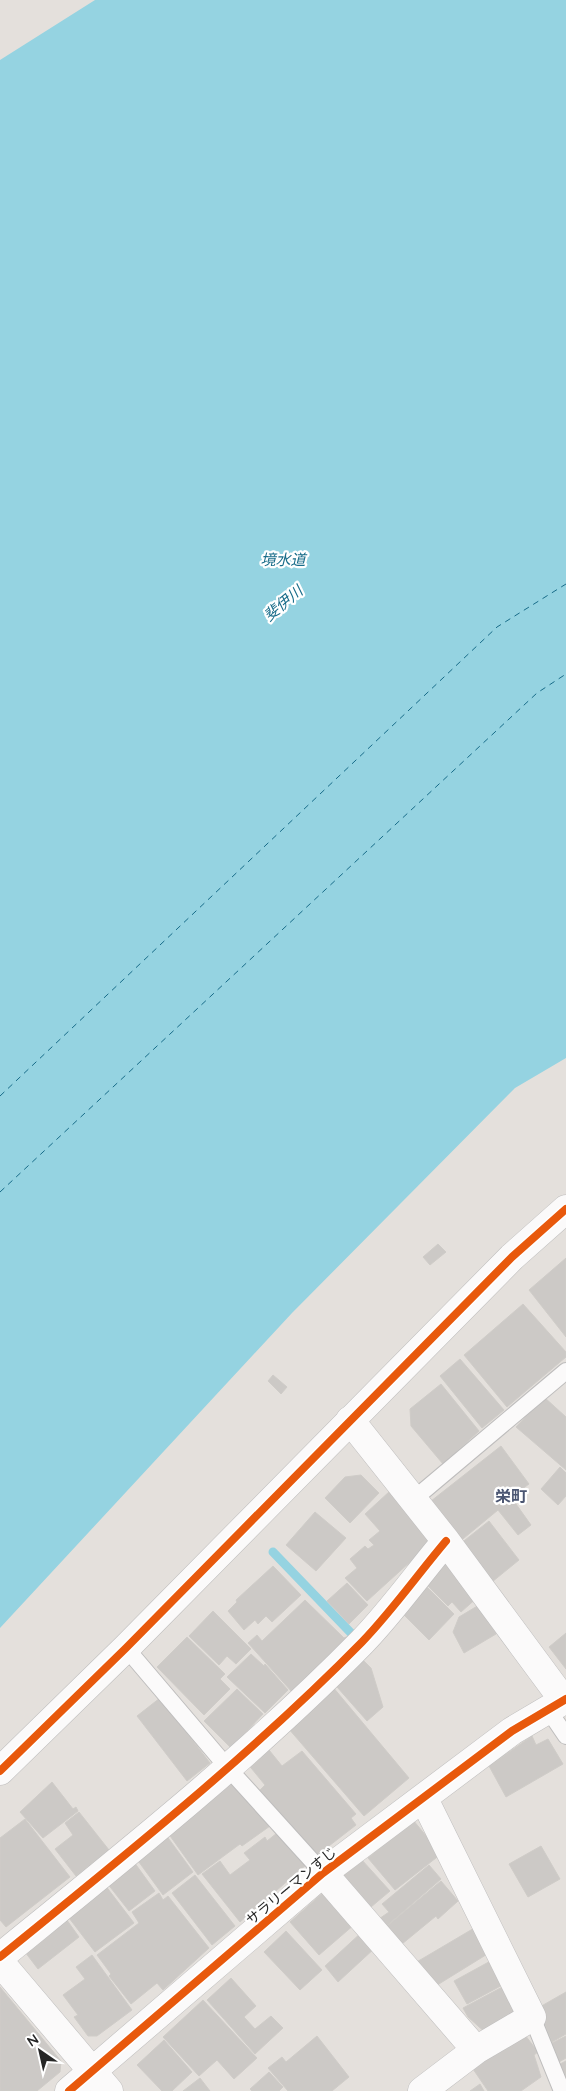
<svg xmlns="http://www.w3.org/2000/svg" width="566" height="2091" font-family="Quicksand,'Noto Sans JP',sans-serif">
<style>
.water{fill:#95d3e1}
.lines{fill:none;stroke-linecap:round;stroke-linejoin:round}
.stream{stroke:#95d3e1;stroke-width:9}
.ferry{stroke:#186c89;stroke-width:1;stroke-dasharray:6 5;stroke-linecap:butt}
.building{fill:#ccc9c6;stroke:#cfccc8}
.lane-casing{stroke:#bebdbd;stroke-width:18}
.street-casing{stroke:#bebdbd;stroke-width:29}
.secondary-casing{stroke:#bebdbd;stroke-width:29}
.lane{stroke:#fbfafa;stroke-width:16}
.street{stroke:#fbfafa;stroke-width:28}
.secondary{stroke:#fbfafa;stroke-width:28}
.cycleway-casing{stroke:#fff;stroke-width:11}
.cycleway{stroke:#e8590c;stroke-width:8}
.labels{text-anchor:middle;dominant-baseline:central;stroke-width:4.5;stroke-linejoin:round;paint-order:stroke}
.street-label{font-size:14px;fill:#262626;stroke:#fff}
.water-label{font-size:15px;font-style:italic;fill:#186c89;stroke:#fff}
.quarter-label{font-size:16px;font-weight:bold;fill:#4b5672;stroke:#fff}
</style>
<rect width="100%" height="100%" fill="#e4e0dc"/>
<path class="water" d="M95,0H566V1058L515,1088L292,1313L0,1628V60Z"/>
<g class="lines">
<path class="stream" d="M273,1552L351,1633"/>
<path class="ferry" d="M0,1096L497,627L566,584
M0,1192L537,693L566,674"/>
</g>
<path class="building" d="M438,1244L446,1252L430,1265L423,1257Z
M566,1258V1337L529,1290Z
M523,1304L566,1352V1357L507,1407L464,1355Z
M460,1359L504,1410L482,1428L440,1376Z
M273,1375L287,1387L281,1394L268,1381Z
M441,1384L479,1431L443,1464L411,1426L410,1409Z
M544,1397L566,1417V1470L516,1427Z
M501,1446L529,1484L511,1497L531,1525L518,1535L498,1510L458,1543L426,1505Z
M560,1467L566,1473V1496L558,1505L541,1489Z
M361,1475L379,1493L350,1523L325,1498L345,1477Z
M390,1491L430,1540L421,1552L367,1601L345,1578L357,1568L350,1559L365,1546L368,1549L374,1545L369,1540L380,1531L365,1514Z
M315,1512L346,1538L316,1571L286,1545Z
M489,1521L519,1560L492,1582L460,1544Z
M445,1554L479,1596L461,1612L452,1602L448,1606L423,1581Z
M273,1566L301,1595L272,1622L266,1616L258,1624L255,1620L244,1630L228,1611L237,1602L236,1600Z
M422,1582L454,1614L429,1640L398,1609Z
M347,1583L368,1605L349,1624L327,1601Z
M305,1600L344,1638L349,1636L292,1692L248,1643L257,1635L262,1641Z
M479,1605L496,1634L464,1653L453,1632L459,1617Z
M213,1611L251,1649L236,1664L227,1656L219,1665L189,1636Z
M566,1633V1669L549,1647Z
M187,1637L225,1674L220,1679L230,1689L204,1715L157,1667Z
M356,1653L371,1668L383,1707L367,1721L330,1679Z
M251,1654L264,1666L265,1664L288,1690L265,1713L227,1677Z
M332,1686L409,1778L364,1816L288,1728Z
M237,1689L263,1714L231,1748L204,1721Z
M160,1698L210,1763L187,1781L137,1716Z
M532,1736L536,1745L548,1739L563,1764L506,1797L489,1766Z
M265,1745L282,1766L302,1751L356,1814L351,1818L356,1825L316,1856L259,1791L265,1785L247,1763Z
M229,1780L270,1826L242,1846L240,1844L198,1875L168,1833Z
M52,1782L73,1809L76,1807L78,1811L43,1838L20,1812Z
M79,1812L109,1850L76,1876L55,1849L73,1835L65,1823Z
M25,1819L70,1877L6,1927L0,1920V1838Z
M413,1820L441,1854L395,1890L368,1858Z
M277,1833L306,1865L240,1922L202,1874L220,1861L230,1875L250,1860L244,1853L265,1837L267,1841Z
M166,1835L193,1872L163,1895L136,1858Z
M541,1846L560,1879L528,1897L509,1864Z
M361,1859L390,1891L371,1907L343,1875Z
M134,1862L155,1891L129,1911L107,1883Z
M429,1865L441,1879L383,1929L376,1921L389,1912L382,1904Z
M195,1875L235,1926L212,1945L172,1893Z
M441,1881L458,1901L438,1919L436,1916L402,1944L387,1926Z
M105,1885L134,1923L95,1952L66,1914Z
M325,1891L355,1924L319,1955L290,1922Z
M159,1893L163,1900L168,1896L209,1948L163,1990L157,1983L131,2004L109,1976L111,1974L97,1955L139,1923L132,1912Z
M64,1916L79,1937L38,1969L22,1948Z
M476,1927L489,1953L434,1987L415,1963Z
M286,1931L322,1970L300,1990L264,1952Z
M362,1932L376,1947L338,1982L325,1966Z
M92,1955L132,2010L97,2036H88L74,2017L78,2015L63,1995L85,1979L76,1967Z
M496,1958L508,1982L467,2004L454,1981Z
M231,1978L256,2006L244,2017L255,2029L271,2016L283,2028L255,2054L207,2000Z
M508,1984L519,2014L487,2034L468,2017L463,2008Z
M0,1987L61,2061L60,2072L37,2091H0Z
M566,1992V2034L552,2042L538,2008Z
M203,2000L257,2058L234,2079L217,2060L199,2076L163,2037Z
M525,2035L538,2052L534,2055L541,2077L521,2091H488L473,2069Z
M317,2036L349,2077L332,2091H288L268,2068L282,2057L286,2062Z
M566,2036V2058L559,2062L552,2043Z
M164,2040L192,2072L172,2091H162L137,2065Z
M566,2061V2078L560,2064Z
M269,2072L283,2087L279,2091H252L250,2089Z
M200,2078L210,2091H183Z
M480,2084L484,2091H470Z"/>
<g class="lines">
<g class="lane-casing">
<path id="lane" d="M414,1499L566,1371
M126,1648L228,1768L323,1873
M549,1711L566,1736
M532,2017L562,2091"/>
</g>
<g class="street-casing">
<path id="street" d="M350,1420L446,1541L564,1701
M424,1799L532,2017L476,2050
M323,1873L476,2050L422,2091
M0,1957C124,1856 250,1756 362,1642C392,1611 418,1574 446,1541
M69,2091L323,1873L512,1731L566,1699"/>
</g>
<g class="secondary-casing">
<path id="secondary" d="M0,1771L126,1648L512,1257L566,1209
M0,1962L109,2091"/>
</g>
<use href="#lane" class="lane"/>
<use href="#street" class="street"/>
<use href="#secondary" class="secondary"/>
<g class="cycleway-casing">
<path id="cycleway" d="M0,1771L126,1648L512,1257L566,1209
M0,1957C124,1856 250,1756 362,1642C392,1611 418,1574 446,1541
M69,2091L323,1873L512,1731L566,1699"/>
</g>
<use href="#cycleway" class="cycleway"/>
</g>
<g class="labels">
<g class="street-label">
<text transform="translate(291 1886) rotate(-40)">サラリーマンすじ</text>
</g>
<g class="water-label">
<text x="283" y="559">境水道</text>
<text transform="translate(283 603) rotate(-40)">斐伊川</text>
</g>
<g class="quarter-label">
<text x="511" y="1496">栄町</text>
</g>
</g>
<g transform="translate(40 2051) rotate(326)" stroke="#ffffff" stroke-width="4" paint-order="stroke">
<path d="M0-4L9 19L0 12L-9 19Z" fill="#262626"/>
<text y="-8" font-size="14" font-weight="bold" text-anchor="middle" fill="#262626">N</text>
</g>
</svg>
